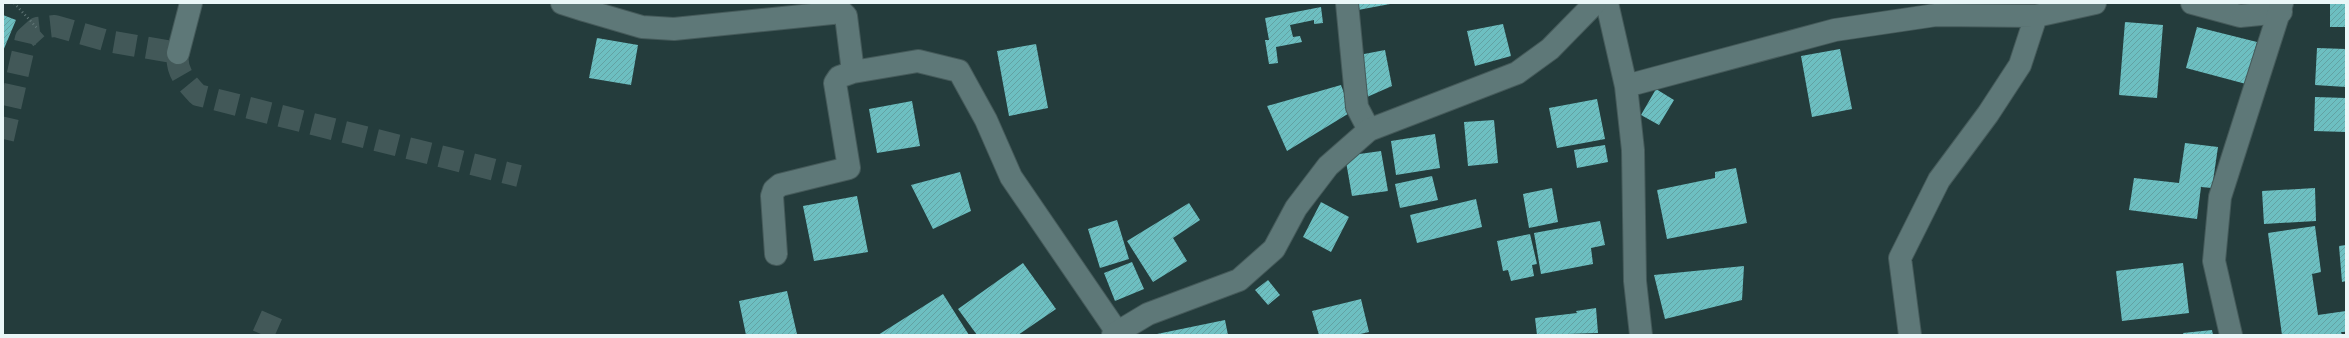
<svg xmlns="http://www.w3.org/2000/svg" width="2349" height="338" font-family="Manrope,sans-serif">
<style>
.building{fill:url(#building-hatch)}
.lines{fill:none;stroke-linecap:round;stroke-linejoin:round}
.street-tunnel{stroke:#425858;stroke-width:22;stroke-dasharray:22 11;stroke-linecap:butt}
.street-casing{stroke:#455a5a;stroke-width:24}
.secondary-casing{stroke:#455a5a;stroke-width:24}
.path{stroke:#627777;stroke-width:2.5;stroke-dasharray:1 3;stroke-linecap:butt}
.street{stroke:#5e7878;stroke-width:22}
.secondary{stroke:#5e7878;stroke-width:22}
</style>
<defs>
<pattern id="building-hatch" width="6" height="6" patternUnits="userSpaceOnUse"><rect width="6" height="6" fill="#6dbfc1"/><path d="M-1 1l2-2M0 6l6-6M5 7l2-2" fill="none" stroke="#63a2a3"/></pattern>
</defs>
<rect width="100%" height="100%" fill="#243c3c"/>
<path class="building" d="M1357,3H1390V4L1358,10Z
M2330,3H2346V27H2330Z
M1321,7L1323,23L1314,24V20L1290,25L1293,37L1300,36L1302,42L1276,47L1278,63L1269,64L1265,40H1269L1265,18Z
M3,15L16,20L3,51Z
M2125,22L2163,25L2157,98L2119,95Z
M1503,24L1511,56L1475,66L1467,31Z
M2197,27L2257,42L2246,84L2186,68Z
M597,38L638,45L631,85L589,78Z
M1036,44L1048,108L1009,116L997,51Z
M2317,48L2346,49V87L2315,85Z
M1840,49L1852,109L1812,117L1801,56Z
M1385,50L1392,86L1367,97L1359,55Z
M1341,85L1351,112L1287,151L1267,106Z
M1656,89L1674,100L1659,125L1641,115Z
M2315,97L2346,98V132L2314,131Z
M1597,99L1605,139L1557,148L1549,108Z
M912,101L920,146L877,153L869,109Z
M1494,120L1498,163L1468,166L1464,122Z
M1435,134L1440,168L1396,175L1391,141Z
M2185,143L2218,147L2212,188L2201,187L2197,219L2129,210L2134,178L2179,183Z
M1605,145L1608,162L1577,168L1574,150Z
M1381,151L1388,191L1352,196L1345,156Z
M1736,168L1747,223L1667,239L1657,190L1715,178V172Z
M960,172L971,211L933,229L911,185Z
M1432,176L1438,200L1400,208L1395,184Z
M1552,188L1558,222L1529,228L1523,194Z
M2315,188L2316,221L2264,224L2262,191Z
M857,196L868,252L814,261L803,206Z
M1476,199L1482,227L1417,243L1410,215Z
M1321,202L1349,217L1331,252L1303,237Z
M1189,203L1200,220L1173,238L1187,261L1153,282L1127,241Z
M1117,220L1129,259L1100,268L1088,229Z
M1600,221L1605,245L1591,248L1593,264L1541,274L1534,233Z
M2315,226L2321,272L2312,274L2318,315L2346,311V332H2341L2342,335H2282L2268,233Z
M1530,234L1537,264L1532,265L1534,276L1511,281L1508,270L1503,271L1497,241Z
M2346,245V281L2342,282L2339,246Z
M1132,262L1144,289L1115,301L1104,273Z
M1023,263L1056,309L1018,335H977L958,309Z
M2183,263L2189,313L2122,321L2116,271Z
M1744,266L1742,300L1665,319L1654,275Z
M1268,280L1280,295L1268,305L1255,290Z
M787,291L797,334L746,335L739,301Z
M943,294L969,335H878Z
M1361,299L1369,332L1356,335H1319L1312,311Z
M1596,308L1598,333L1537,335L1535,318L1577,313L1576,311Z
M1225,320L1228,335H1157V334Z
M2212,330L2213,335H2184L2183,333Z"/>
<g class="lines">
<path class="street-tunnel" d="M3,139L26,38L37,28L55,26L108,41L178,53C175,71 186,82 198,95L519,176
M263,335L275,308"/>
<g class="street-casing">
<path id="street" d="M562,3L584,10
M586,3L584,10L642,27L674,29L842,12L846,16L853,72L918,61L959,71L986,120L1011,177L1117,332
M1347,3L1357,107L1369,130
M1607,3L1626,86
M2192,3L2240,16L2281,12
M178,53L191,3
M776,254L772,196L774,190L780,185L849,168L835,83L839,77L853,72
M1641,335L1635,281L1633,150L1626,86L1835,30L1936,15L2036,16L2095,3
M1910,335L1900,258L1939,180L1988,114L2020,65L2036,16"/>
</g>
<g class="secondary-casing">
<path id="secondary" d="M1113,335L1148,314L1239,280L1274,249L1296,208L1328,166L1369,130L1517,73L1550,49L1595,3
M2231,335L2214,261L2220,197L2282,3"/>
</g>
<path class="path" d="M14,3L37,28"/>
<use href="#street" class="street"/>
<use href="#secondary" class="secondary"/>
</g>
<rect width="2349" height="338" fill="none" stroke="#eaf7f8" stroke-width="8"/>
</svg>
